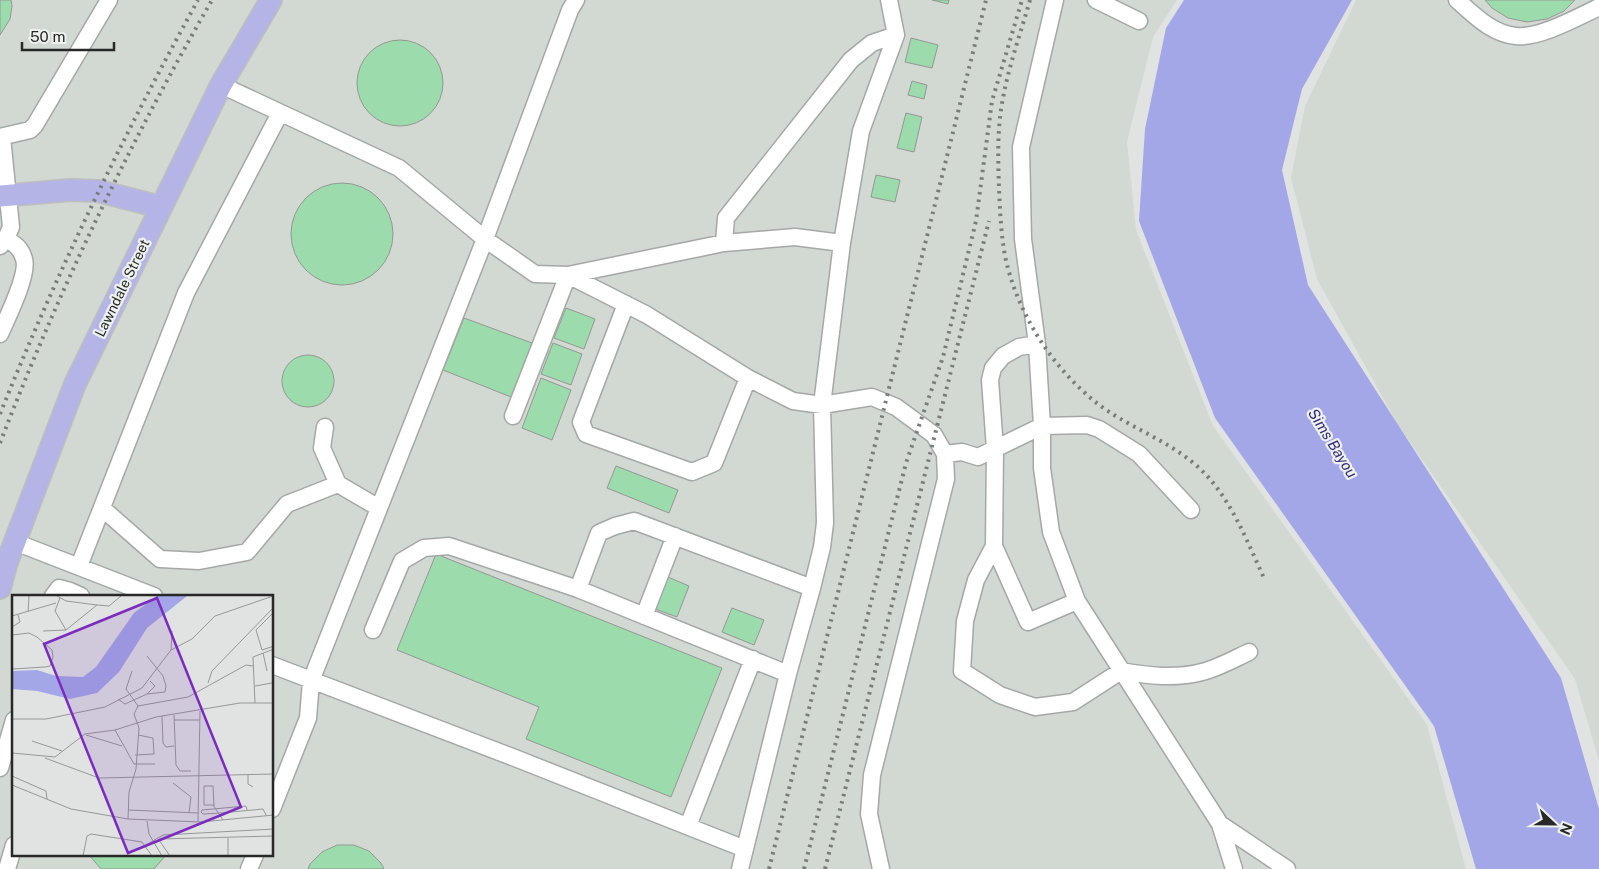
<svg xmlns="http://www.w3.org/2000/svg" width="1599" height="869" font-family="'Public Sans',sans-serif">
<style>
.built{fill:#d1d9d2;fill-rule:evenodd}
.water{fill:#a3a7e7}
.building{fill:#9cdbab;stroke:#959795}
.lines{fill:none;stroke-linecap:round;stroke-linejoin:round}
.minor-casing{stroke:#a5a8a6;stroke-width:19}
.major-casing{stroke:#bebebe;stroke-width:24}
.minor{stroke:#fff;stroke-width:16}
.major{stroke:#b4b5e6;stroke-width:21}
.rail{stroke:#7a7c7a;stroke-width:4;stroke-dasharray:2.5 5;stroke-linecap:butt}
.labels{text-anchor:middle;dominant-baseline:central;stroke-width:4.5;stroke-linejoin:round;paint-order:stroke}
.street-label{font-size:14px;fill:#272827;stroke:#eef1ee}
.water-label{font-size:15px;font-style:italic;fill:#322c76;stroke:#eef1ee}
.inset-road{fill:none;stroke:#969897;stroke-width:1}
.view{fill:#7b2cbf;fill-opacity:0.15;stroke:#7b2cbf;stroke-width:2.5}
.inset-edge{fill:none;stroke:#272827;stroke-width:2.5}
</style>
<rect width="100%" height="100%" fill="#e0e3e1"/>
<path class="built" d="M0,0H1177L1153,37L1127,142L1136,230L1213,426L1427,725L1466,869H0ZM14,596H272V855H14Z
M1356,0H1599V761L1575,679L1398,425L1317,279L1291,178L1305,106Z"/>
<path class="water" d="M1184,0H1352L1302,89L1282,170L1308,285L1561,678L1599,809V869H1476L1434,726L1215,418L1139,221L1145,129L1166,28Z"/>
<path class="building" d="M0,0H11L12,6L10,19L0,35Z
M932,0H949L948,4Z
M1485,0H1575L1564,11L1547,19L1527,22L1508,18L1492,8Z
M911,38L938,45L932,68L905,62Z
M357 83a43 43 0 1 1 86 0a43 43 0 1 1-86 0Z
M912,81L927,85L924,99L908,95Z
M906,113L922,117L914,152L897,148Z
M876,175L900,180L895,202L871,197Z
M291 234a51 51 0 1 1 102 0a51 51 0 1 1-102 0Z
M566,308L595,319L584,349L554,338Z
M464,318L532,343L511,397L443,370Z
M553,343L582,354L571,385L541,374Z
M282 381a26 26 0 1 1 52 0a26 26 0 1 1-52 0Z
M541,378L571,390L552,440L522,428Z
M616,466L678,490L669,513L607,488Z
M436,554L722,668L671,797L526,739L539,707L397,650Z
M668,577L689,586L677,617L655,609Z
M732,608L764,620L754,645L722,632Z
M337,845H354L369,851L381,863L384,869H308L310,864L322,852Z
M89,855H166L154,869H101Z"/>
<g class="lines">
<g class="minor-casing">
<path id="minor" d="M1055,0L1021,147L1023,239L1037,344L1042,426V468L1051,532L1077,601L1220,824L1234,869
M1096,0L1139,21
M1457,0C1474,15 1492,34 1516,36C1538,39 1578,17 1599,7
M221,85L399,168L485,239L535,274L568,275L647,315L748,378L793,401L822,405L872,397L896,407L934,435L945,454L946,479L872,775L869,814L881,869
M0,137L30,130L35,125L109,0
M0,240L6,239C15,244 21,248 24,259C29,274 7,318 0,334
M724,243L726,218L851,60L872,43L896,35
M0,246L6,239L11,227L2,137
M626,304L581,422L586,434L692,472L714,463L748,378
M1037,344L1019,347L1003,356L993,368L990,380L995,449L994,546L1028,622L1077,601
M513,416L568,275L724,243L795,237L842,243
M325,427L322,448L338,484L379,508
M945,454L962,452L978,457L1042,426L1087,425L1099,429L1139,454L1191,510
M102,508L160,559L199,561L247,552L287,504L338,484
M15,542L154,596
M994,546L976,580L965,621L962,671L1000,695L1035,707L1073,702L1121,671C1149,676 1175,679 1202,672C1218,668 1234,659 1249,652
M79,566L186,293L280,113
M578,589L599,533L615,526L634,521L812,588
M53,596L59,588L70,591L81,596
M644,616L675,536
M373,630L402,561L424,548L449,546L578,589L788,674
M272,665L515,758L745,849
M0,768L14,720
M272,809L308,718L311,681L485,239L570,10L576,0
M1220,824L1287,869
M688,826L753,659
M7,869L14,845
M249,869L255,855
M740,869L788,674L812,588L822,547L825,523L822,405L842,243L861,131L896,35L889,0"/>
</g>
<g class="major-casing">
<path id="major" d="M0,196L70,190L98,191L161,207
M0,588L6,565L75,384L221,85L271,0"/>
</g>
<use href="#minor" class="minor"/>
<use href="#major" class="major"/>
<path class="rail" d="M1030,0C1021,32 1009,65 1003,98C997,128 998,158 999,188C1000,211 1001,234 1005,256C1017,313 1052,368 1098,404C1127,426 1162,438 1191,461C1228,490 1245,537 1264,578
M0,414C57,272 124,134 198,0
M0,443C59,290 130,142 212,0
M769,869L986,0
M804,869L906,463L943,357L976,221L992,101L1022,0
M825,869L989,221"/>
</g>
<g class="labels">
<g class="street-label">
<text transform="translate(122 288) rotate(-64)">Lawndale Street</text>
</g>
<g class="water-label">
<text transform="translate(1333 443) rotate(58)">Sims Bayou</text>
</g>
</g>
<g transform="translate(12 595)">
<rect width="261" height="261" fill="#e0e3e1"/>
<path d="M145,1H175L135,33L107,77L85,98L58,104L25,96L0,94V76L25,75L44,81L71,82L84,72L122,18Z" fill="#a3a7e7"/>
<path class="inset-road" d="M45,1L54,6L85,10M48,3L43,16L54,35L85,10L97,11L109,1M16,17L17,1M262,17L244,35L250,55L262,51M0,21L44,8M0,32L8,27L6,20M31,36L54,35M0,40L17,38L25,42L40,55L41,62L38,71L33,72L0,74M159,55L160,36M251,58L255,76M120,76L114,94L126,111M196,88L200,76L262,12M243,91L260,88M135,99L153,97L154,91L151,81L135,61M106,104L113,109L135,99L143,91L138,86M243,108L241,62L262,54M162,120L164,170L168,176H179M150,121L151,148L154,152L162,151M0,124H34L93,112L130,93L159,55L180,44L203,21L261,1M162,125H188M103,135L122,169H143M74,140L110,151M20,146L50,156M0,158L43,162L73,139L103,135L144,122L228,108H262M123,160L142,159L141,143L126,140M33,163L87,183L262,179M236,179V189L241,192M0,181L34,196L35,204M161,188L179,202L177,218M0,190L59,214L116,224L189,227L262,220M202,211L201,191H192V210H201L211,225M116,215L186,218M235,215L234,211L190,215L189,217L191,219L209,218L251,214L254,220M116,224L117,197L124,174L127,133L122,119L126,111L176,102L234,70L241,71M135,226L137,239L150,261M186,227L188,116M147,244L262,241M147,245L158,261M134,250L151,240L262,234M71,261L75,241L79,239L130,247L140,261M216,261V243"/>
<path class="view" d="M145,3L229,212L116,258L32,49Z"/>
<rect width="261" height="261" class="inset-edge"/>
</g>
<g transform="translate(1554 824) rotate(112)" stroke="#eef1ee" stroke-width="4" paint-order="stroke">
<path d="M0-4L9 19L0 12L-9 19Z" fill="#272827"/>
<text y="-8" font-size="14" font-weight="bold" text-anchor="middle" fill="#272827">N</text>
</g>
<path d="M22 42v8h92v-8" fill="none" stroke="#272827" stroke-width="2.5"/>
<text x="30" y="42" font-size="15" fill="#272827" stroke="#eef1ee" stroke-width="4" paint-order="stroke">50 m</text>
</svg>
